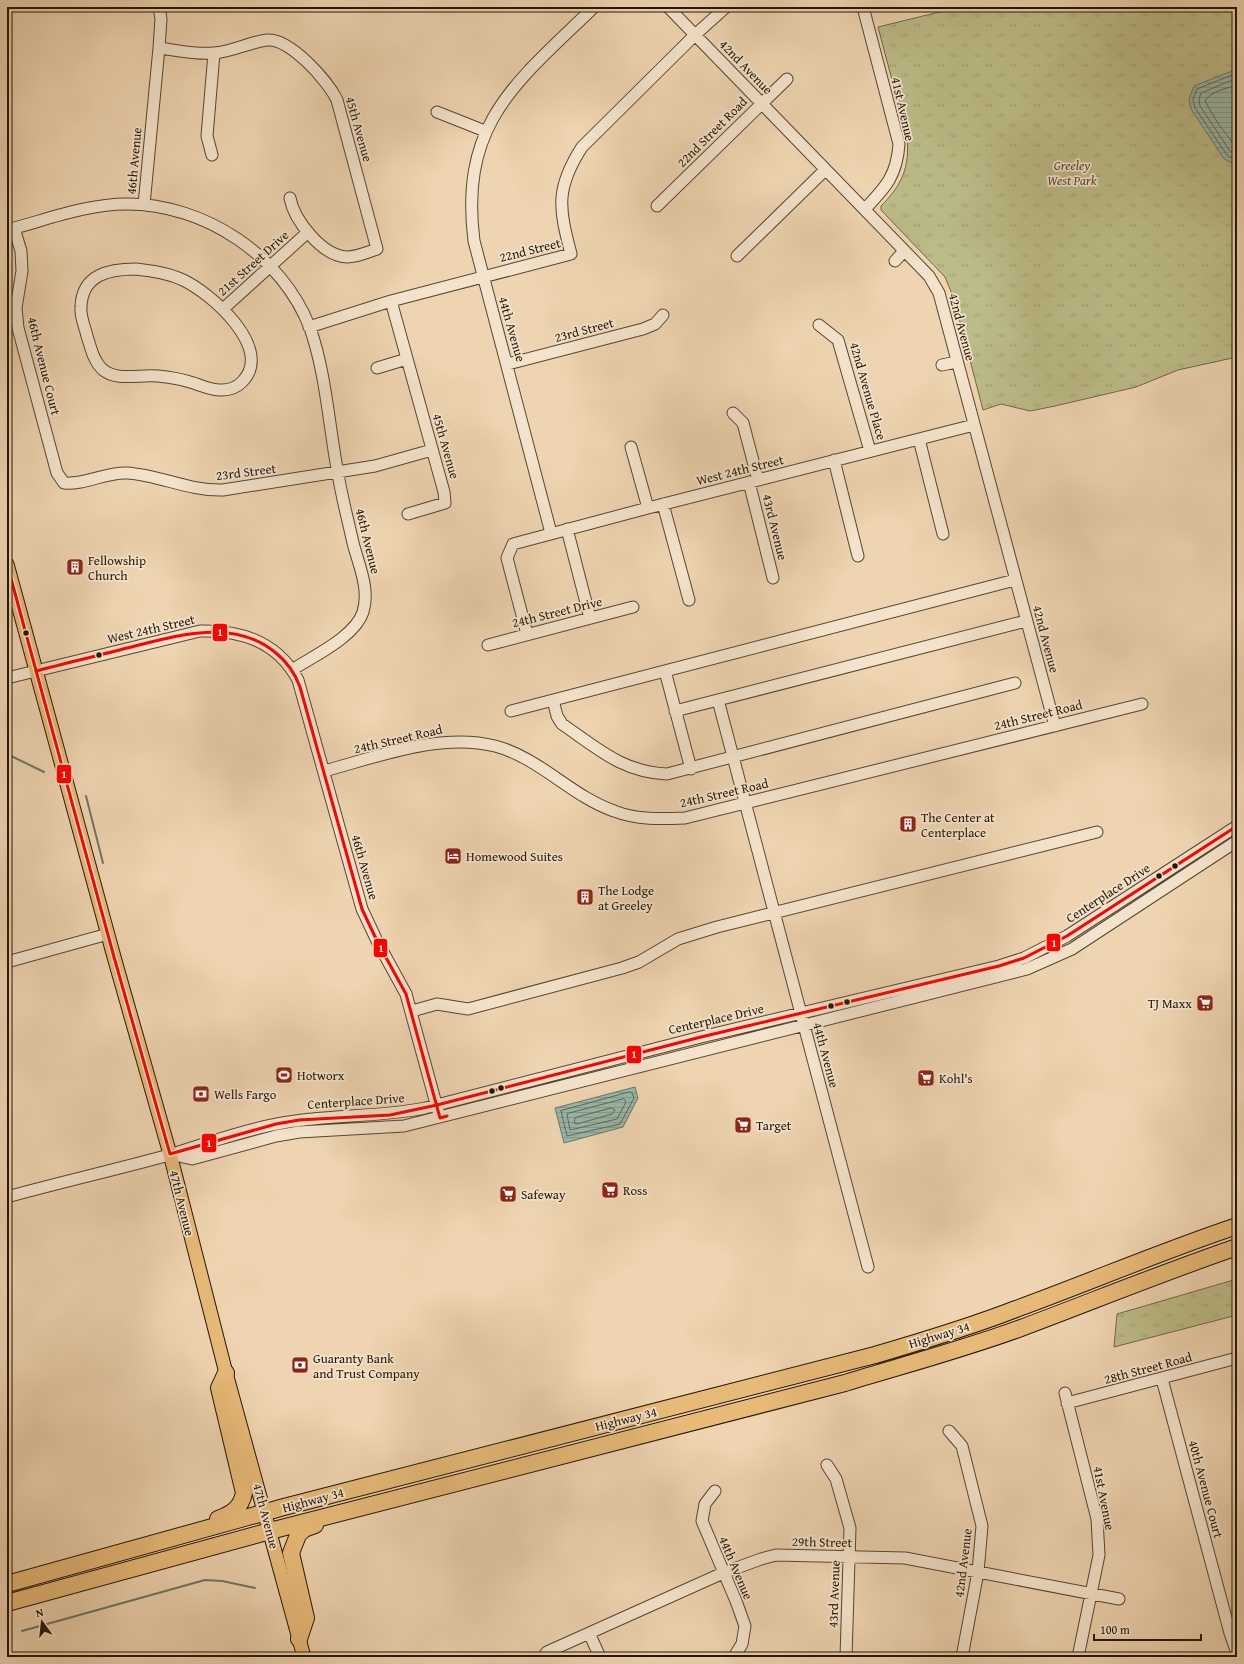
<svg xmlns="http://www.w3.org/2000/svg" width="1244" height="1664" font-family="'Gentium Book Plus',serif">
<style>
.park{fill:url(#park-tufts);stroke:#706946}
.water{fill:url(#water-rules);stroke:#6a7767}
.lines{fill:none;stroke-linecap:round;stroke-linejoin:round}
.shore{stroke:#5e6757;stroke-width:1}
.stream{stroke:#6a7767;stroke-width:2}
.minor-casing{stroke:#564630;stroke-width:13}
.major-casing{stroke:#241605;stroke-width:15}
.highway-casing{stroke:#241605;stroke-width:18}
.minor{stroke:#f4e3cc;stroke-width:11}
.major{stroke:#e7ba78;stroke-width:13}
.highway{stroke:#e7ba78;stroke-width:16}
.bus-1-casing{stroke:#f4e3cc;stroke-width:6}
.bus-1{stroke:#f00;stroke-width:3}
.bus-dot{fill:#241605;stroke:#f4e3cc;stroke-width:1.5}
.labels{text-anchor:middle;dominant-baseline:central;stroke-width:3.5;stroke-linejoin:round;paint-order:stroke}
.street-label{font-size:13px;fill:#241605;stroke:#f4e3cc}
.park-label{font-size:13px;font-style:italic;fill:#52482c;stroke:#f4e3cc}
.poi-label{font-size:13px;fill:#241605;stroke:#f4e3cc;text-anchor:start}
.line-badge{stroke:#f4e3cc;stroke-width:1.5}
.badge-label{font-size:11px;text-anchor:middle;font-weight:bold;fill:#fff}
</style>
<defs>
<pattern id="park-tufts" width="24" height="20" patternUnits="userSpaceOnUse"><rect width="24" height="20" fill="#bcbc88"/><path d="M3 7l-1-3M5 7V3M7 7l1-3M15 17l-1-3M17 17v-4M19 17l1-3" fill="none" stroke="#a1a174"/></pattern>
<pattern id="water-rules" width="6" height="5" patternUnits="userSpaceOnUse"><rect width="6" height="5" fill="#99b8a9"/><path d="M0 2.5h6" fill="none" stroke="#849d90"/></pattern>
</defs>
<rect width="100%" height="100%" fill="#eed4b0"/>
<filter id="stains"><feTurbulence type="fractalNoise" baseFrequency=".005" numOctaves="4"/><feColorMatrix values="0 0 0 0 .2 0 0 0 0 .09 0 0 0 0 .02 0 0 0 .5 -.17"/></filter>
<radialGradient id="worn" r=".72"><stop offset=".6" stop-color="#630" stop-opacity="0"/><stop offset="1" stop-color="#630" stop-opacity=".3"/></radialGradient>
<path class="park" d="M960,7H1237V357L1178,370L1136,387L1055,406L1030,411L1001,404L983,410L954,299L945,277L881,210V206C902,185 910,167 907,137L878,27Z
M1237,1279V1315L1114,1347L1117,1314Z"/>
<path class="water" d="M1237,69V165L1224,159L1191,109L1189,99L1194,86Z
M635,1087L638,1098L623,1127L564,1143L555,1108Z"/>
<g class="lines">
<path class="shore" d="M1237,73L1197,89L1193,99L1195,108L1227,155L1237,161
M1237,78L1201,93L1199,100L1200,106L1230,151L1237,155
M1237,85C1228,88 1209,92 1205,101L1219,125L1237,148
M630,1092L632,1093L634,1098L620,1124L567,1136L561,1111Z
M624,1099L626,1102L617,1119L570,1130L567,1114Z
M612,1108L615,1110L612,1114L577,1124L574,1123L575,1118Z"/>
<path class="stream" d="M7,754L44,772
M86,796L103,863
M22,1631L205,1580L222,1581L255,1588"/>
<g class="minor-casing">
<path id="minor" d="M668,7L929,276L939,293L1055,726
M863,7L899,144C897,175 886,187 865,209
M159,48C176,50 197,55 214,53C232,52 249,42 267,40C290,38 328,81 337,100L377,249C368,252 357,257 347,257C322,256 294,220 290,198
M437,112L485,131
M212,155L207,136L214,53
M144,205L159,48L161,19L159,7
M657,206L787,79
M14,228L21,251L22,271L16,308L18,328L57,473L64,483C85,485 106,472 127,473C160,475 188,491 223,490L375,466L432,450
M7,230C46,220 86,204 127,204C204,204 282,255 310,328C326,373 329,427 338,474C342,498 348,520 353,543C359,566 370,589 363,612C355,637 313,656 292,670
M737,256L825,170
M895,261L904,251
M136,269C152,271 168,273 183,280C211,293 275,349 242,382C237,387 229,390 222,390C212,391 201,385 190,382C180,379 169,377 158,376C139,374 117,382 102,369C93,360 91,348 87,336C85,327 80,317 81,307C82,274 110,269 136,269Z
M391,301L444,492L445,503L408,514
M223,309L308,232
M819,325L838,340L870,451
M309,327L391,301L571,254C559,208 555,189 582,147L696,34L726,7
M508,364L643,329L655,324L663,315
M942,365L956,362
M377,368L407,359
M733,413L743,423L758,480
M919,439L943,534
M631,447L648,508
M834,460L858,556
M749,482L773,578
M663,504L689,600
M567,529L590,618
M551,533L474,241C459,122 517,82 594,7
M527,634L507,558L513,544L648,508L974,425
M488,645L633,607
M665,671L691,769
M7,678L200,631C241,630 277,641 298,680L362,909L378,943L406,994L438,1111
M553,700L557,716L562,724C597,748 622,772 667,774L1015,683
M718,700L868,1267
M511,711L1015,580
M675,711L1026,621
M324,771C377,757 440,732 495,746C540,758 571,796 614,811C637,820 661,819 685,818L1142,704
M7,962L108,934
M412,1011L437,1004L468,1009L622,968L639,962L678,939L717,927L1097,832
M170,1154L192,1159L276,1136L299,1132L404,1126L1027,969L1072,949L1237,841
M7,1197C61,1182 115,1170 169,1155C205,1144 240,1131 277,1124C326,1114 376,1118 425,1108L701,1037L999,966L1024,958L1067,936L1237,826
M1162,1379L1230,1633L1237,1653
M1065,1393L1097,1519L1099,1555L1078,1657
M1067,1403L1237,1358
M949,1431L962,1446L982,1526L978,1572L962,1657
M827,1465L836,1479L850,1528L846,1657
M715,1491L705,1504L702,1521L736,1601L745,1626L742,1644L734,1657
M589,1633L600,1657
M543,1657L547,1652L723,1573L761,1559L776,1555L905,1558L1119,1599"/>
</g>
<g class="major-casing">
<path id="major" d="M7,564L114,957L170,1154L226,1373L304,1657"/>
</g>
<g class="highway-casing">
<path id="highway" d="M218,1519C232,1514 241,1508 244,1493L219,1388L226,1373
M7,1584L284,1507L875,1355C923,1341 970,1327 1016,1309C1090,1282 1162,1251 1237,1226
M7,1603L270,1531L845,1383C904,1365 964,1349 1021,1328C1093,1301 1164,1272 1237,1247
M299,1639L306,1618L291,1553L298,1535L304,1529L315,1525"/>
</g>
<use href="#minor" class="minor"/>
<use href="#major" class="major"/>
<use href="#highway" class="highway"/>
<g class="bus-1-casing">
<path id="bus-1" d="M7,564L114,957L170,1154L276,1124L299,1120L390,1115L437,1105L701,1037L999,966L1024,958L1067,936L1237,826
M36,671C66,663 97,656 127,648C176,636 233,617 276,653C287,662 295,673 300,687L362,909L378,943L406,994L440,1118L447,1116"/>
</g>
<use href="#bus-1" class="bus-1"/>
</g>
<defs>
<g id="building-square" transform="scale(0.9)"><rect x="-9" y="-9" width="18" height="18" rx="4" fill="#8f2418" stroke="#f4e3cc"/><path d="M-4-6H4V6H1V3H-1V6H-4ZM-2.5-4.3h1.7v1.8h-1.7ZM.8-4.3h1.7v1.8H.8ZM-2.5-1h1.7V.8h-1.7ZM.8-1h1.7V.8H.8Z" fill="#fff"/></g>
<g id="hotel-square" transform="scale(0.9)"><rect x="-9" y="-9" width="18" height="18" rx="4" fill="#8f2418" stroke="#f4e3cc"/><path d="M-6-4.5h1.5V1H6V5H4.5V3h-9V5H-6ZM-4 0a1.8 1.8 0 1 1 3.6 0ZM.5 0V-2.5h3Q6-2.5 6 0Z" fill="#fff"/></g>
<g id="supermarket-square" transform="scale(0.9)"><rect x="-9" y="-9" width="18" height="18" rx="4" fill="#8f2418" stroke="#f4e3cc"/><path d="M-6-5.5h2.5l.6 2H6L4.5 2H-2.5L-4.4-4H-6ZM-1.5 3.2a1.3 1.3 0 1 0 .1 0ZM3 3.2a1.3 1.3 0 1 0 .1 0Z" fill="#fff"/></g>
<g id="stadium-square" transform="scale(0.9)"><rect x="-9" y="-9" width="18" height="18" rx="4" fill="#8f2418" stroke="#f4e3cc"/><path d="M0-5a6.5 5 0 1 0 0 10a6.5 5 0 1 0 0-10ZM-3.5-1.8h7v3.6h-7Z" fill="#fff"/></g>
<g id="bank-square" transform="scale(0.9)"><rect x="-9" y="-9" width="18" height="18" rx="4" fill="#8f2418" stroke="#f4e3cc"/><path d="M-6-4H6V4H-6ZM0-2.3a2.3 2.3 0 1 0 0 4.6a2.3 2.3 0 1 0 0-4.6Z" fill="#fff"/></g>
</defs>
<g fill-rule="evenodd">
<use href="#building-square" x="75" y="567"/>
<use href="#building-square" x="908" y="824"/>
<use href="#hotel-square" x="453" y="856"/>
<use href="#building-square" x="585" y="897"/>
<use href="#supermarket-square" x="1205" y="1003"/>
<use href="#stadium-square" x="284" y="1075"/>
<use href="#supermarket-square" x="926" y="1078"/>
<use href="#bank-square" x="201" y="1094"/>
<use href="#supermarket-square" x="743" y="1125"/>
<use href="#supermarket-square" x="610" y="1190"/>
<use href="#supermarket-square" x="508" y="1194"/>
<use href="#bank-square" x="300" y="1365"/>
</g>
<g class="bus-dot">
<circle cx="26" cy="633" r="3.5"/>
<circle cx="99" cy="655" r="3.5"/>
<circle cx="1175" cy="866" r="3.5"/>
<circle cx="1159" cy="876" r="3.5"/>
<circle cx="847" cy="1002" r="3.5"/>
<circle cx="831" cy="1006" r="3.5"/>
<circle cx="501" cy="1088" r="3.5"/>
<circle cx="492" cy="1091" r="3.5"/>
</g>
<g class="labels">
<g class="street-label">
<text transform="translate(746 67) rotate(46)">42nd Avenue</text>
<text transform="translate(903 109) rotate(77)">41st Avenue</text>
<text transform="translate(359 129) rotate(74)">45th Avenue</text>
<text transform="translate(712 132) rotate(-45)">22nd Street Road</text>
<text transform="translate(134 161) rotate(-85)">46th Avenue</text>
<text transform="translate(530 250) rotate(-14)">22nd Street</text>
<text transform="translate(253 263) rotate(-42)">21st Street Drive</text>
<text transform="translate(962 327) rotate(75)">42nd Avenue</text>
<text transform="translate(512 329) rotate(74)">44th Avenue</text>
<text transform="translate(584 330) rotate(-15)">23rd Street</text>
<text transform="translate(44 366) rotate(76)">46th Avenue Court</text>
<text transform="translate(868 391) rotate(74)">42nd Avenue Place</text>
<text transform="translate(446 446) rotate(74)">45th Avenue</text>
<text transform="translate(740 470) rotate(-14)">West 24th Street</text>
<text transform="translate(246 472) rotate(-7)">23rd Street</text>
<text transform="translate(775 527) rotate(76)">43rd Avenue</text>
<text transform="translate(368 541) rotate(76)">46th Avenue</text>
<text transform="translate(557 612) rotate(-14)">24th Street Drive</text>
<text transform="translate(151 629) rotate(-13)">West 24th Street</text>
<text transform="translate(1046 639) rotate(75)">42nd Avenue</text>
<text transform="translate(1038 715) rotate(-14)">24th Street Road</text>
<text transform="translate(398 739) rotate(-13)">24th Street Road</text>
<text transform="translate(724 793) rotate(-13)">24th Street Road</text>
<text transform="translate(365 867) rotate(74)">46th Avenue</text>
<text transform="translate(1108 893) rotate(-33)">Centerplace Drive</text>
<text transform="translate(716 1019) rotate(-13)">Centerplace Drive</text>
<text transform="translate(826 1055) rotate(75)">44th Avenue</text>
<text transform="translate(356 1101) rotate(-4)">Centerplace Drive</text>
<text transform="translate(182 1203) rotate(76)">47th Avenue</text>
<text transform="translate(939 1335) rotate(-17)">Highway 34</text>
<text transform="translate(1148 1368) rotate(-15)">28th Street Road</text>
<text transform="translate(626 1419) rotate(-14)">Highway 34</text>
<text transform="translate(1206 1489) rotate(75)">40th Avenue Court</text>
<text transform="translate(1104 1498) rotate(79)">41st Avenue</text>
<text transform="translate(313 1500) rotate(-15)">Highway 34</text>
<text transform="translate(266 1516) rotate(75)">47th Avenue</text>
<text transform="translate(822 1542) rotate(1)">29th Street</text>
<text transform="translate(963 1563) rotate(-83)">42nd Avenue</text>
<text transform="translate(736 1568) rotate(67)">44th Avenue</text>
<text transform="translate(834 1594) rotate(-88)">43rd Avenue</text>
</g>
<g class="park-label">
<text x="1072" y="165">Greeley<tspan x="1072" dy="15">West Park</tspan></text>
</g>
<g class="poi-label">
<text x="88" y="560">Fellowship<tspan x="88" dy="15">Church</tspan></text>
<text x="921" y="817">The Center at<tspan x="921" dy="15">Centerplace</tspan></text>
<text x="466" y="856">Homewood Suites</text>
<text x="598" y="890">The Lodge<tspan x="598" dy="15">at Greeley</tspan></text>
<text x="1192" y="1003" text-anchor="end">TJ Maxx</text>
<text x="297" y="1075">Hotworx</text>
<text x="939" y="1078">Kohl's</text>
<text x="214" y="1094">Wells Fargo</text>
<text x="756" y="1125">Target</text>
<text x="623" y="1190">Ross</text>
<text x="521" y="1194">Safeway</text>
<text x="313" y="1358">Guaranty Bank<tspan x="313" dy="15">and Trust Company</tspan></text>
</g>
</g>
<g class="line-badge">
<rect x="212" y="623" width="16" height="19" rx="4" fill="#f00"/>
<rect x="56" y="764" width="16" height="20" rx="4" fill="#f00"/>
<rect x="1046" y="933" width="15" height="19" rx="4" fill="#f00"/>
<rect x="373" y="938" width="15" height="20" rx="4" fill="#f00"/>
<rect x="626" y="1045" width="16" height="19" rx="4" fill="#f00"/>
<rect x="201" y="1133" width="16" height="20" rx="4" fill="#f00"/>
</g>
<g class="badge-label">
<text x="220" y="636">1</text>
<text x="64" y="778">1</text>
<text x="1054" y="947">1</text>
<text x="381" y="952">1</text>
<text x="634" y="1058">1</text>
<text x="209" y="1147">1</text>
</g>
<rect width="1244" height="1664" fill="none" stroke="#eed4b0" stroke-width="24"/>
<rect x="8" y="8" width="1228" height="1648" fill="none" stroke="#241605" stroke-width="2"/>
<rect x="12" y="12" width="1220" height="1640" fill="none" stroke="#241605"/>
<g transform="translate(42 1622) rotate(345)" stroke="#f4e3cc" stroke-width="3" paint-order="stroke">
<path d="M0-3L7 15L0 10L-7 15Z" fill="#241605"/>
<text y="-6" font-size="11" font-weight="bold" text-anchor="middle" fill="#241605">N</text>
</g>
<path d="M1094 1634v6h107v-6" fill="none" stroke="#241605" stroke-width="2"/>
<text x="1100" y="1634" font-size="12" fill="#241605" stroke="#f4e3cc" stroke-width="3" paint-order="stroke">100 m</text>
<rect width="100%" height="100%" filter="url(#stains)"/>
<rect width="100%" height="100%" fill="url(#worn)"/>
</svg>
